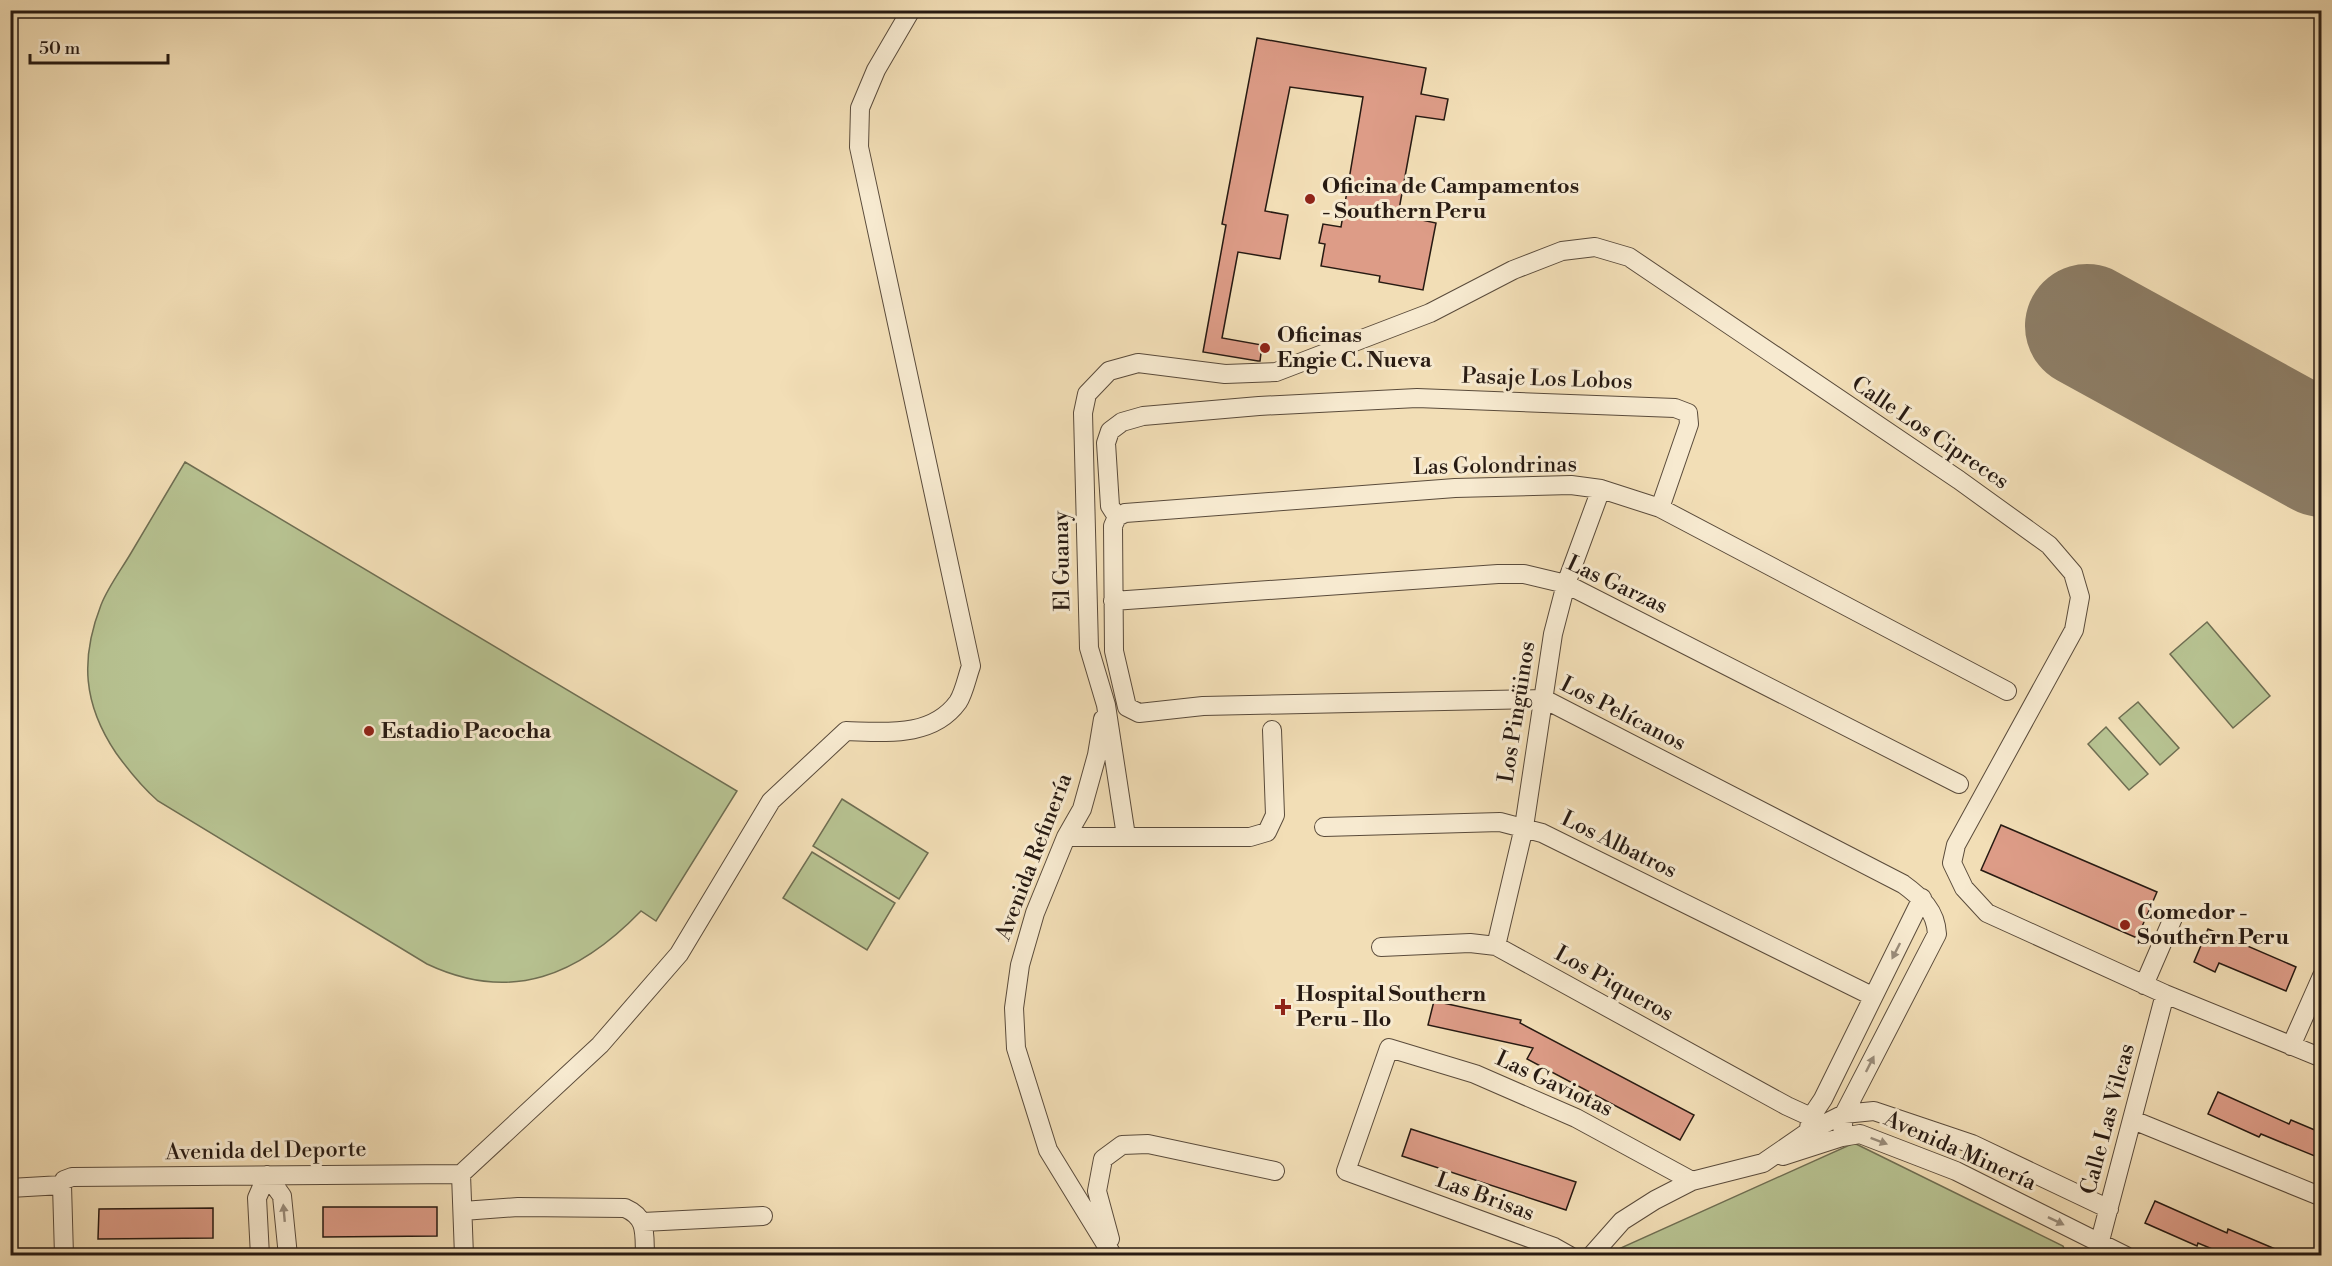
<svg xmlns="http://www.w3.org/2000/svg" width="2332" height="1266" font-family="'Libre Bodoni',serif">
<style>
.green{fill:#b7c291;stroke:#6f6e52;stroke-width:1.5}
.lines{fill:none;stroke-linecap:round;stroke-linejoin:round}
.runway{stroke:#8c7c64;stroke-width:124}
.building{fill:#dd9c87;stroke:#271a12;stroke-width:1.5}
.minor-casing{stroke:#5a4b3b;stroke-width:20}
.minor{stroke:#f7ead0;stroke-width:18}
.oneway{fill:#998c7a}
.poi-dot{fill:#8f2418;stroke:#f7ead0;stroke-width:2}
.labels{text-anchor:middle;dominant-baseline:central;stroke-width:6;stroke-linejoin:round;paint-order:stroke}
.poi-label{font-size:22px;font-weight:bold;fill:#271a12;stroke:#f7ead0;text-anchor:start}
.street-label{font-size:22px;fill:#271a12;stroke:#f7ead0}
</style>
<rect width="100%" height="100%" fill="#f2deb6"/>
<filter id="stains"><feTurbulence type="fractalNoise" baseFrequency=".00333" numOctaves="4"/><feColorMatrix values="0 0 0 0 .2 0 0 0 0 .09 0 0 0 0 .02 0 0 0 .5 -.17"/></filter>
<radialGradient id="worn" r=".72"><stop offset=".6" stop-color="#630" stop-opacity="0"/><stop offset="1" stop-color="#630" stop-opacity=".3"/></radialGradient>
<path class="green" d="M185,462L737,791L656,921L641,911C579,975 512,1004 427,964L158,801C142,787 129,771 116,753C83,704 80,659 101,605C108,587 121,570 131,553C149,523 167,492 185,462Z
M2207,622L2270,696L2233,728L2170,654Z
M2138,702L2179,748L2160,765L2119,718Z
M2106,727L2148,774L2129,790L2088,744Z
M842,799L928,853L899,899L813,846Z
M812,852L895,903L867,950L783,898Z
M1854,1143L2063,1246L2067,1255L1610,1256L1614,1251Z"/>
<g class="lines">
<path class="runway" d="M2087,326L2322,455"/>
</g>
<path class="building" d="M1257,38L1426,68L1421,94L1448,99L1444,120L1416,116L1398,215L1436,223L1423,290L1379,282L1380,276L1321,266L1325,244L1319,243L1323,224L1341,227L1363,97L1290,87L1265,211L1288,215L1280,259L1238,252L1222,338L1262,345L1260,361H1258L1203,352L1226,225L1222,224Z
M2001,825L2157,892L2137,938L1981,870Z
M2208,929L2296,967L2286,991L2219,963L2215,972L2194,962Z
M1434,1001L1521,1020L1520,1023L1694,1115L1680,1140L1527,1059L1533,1048L1428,1025Z
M2218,1092L2289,1124L2291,1120L2322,1133V1159L2261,1134L2259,1137L2208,1114Z
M1411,1129L1576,1182L1566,1210L1402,1156Z
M2155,1201L2227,1233L2228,1229L2292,1256H2229L2198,1243L2197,1246L2145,1223Z
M323,1207H437V1236L323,1237Z
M213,1208V1238L98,1239L99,1209Z"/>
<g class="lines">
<g class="minor-casing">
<path id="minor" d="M1117,517L1113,526L1114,651L1127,707L1139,713L1203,706L1544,699L1903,884C1921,897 1936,911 1937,934L1844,1114L1842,1137
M1117,517L1125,513L1455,488L1571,485L1601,489L1660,508L2007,691
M1117,517L1110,506L1106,443L1110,431L1122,422L1143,416L1259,406L1417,398L1675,408L1688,413L1689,424L1660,508
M1113,601L1498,574H1524L1566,584L1959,784
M1103,719L1097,755L1082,809L1066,837L1035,913L1020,965L1014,1008L1016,1048L1048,1150L1113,1256
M1324,827L1500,822L1542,833L1872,996
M1126,836L1106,705L1089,648L1083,413L1087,394L1109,371L1138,363L1225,374L1276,372L1430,313L1513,270L1562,251L1595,247L1629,257L1959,480L2049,545L2073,573L2080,597L2074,630L1956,845L1952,863L1964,888L1987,913L2165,994L2322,1058
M1066,837H1250L1267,832L1275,815L1272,730
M1496,946L1524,827L1553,634L1566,584L1601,489
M1381,947L1470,943L1496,946L1787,1106L1811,1117
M2144,985L2173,918
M2291,1046L2322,976
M2133,1120L2322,1197
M1809,1128L1811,1117L1823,1099L1922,898
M1783,1156L1842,1137L1860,1134L1956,1171L2126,1256
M461,1174L600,1045L679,954L771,801L846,731C885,732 932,738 958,702C964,693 967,677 971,666L859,147L860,108L876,70L911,10
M461,1174L464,1256
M10,1188L62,1185
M463,1211L518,1207L625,1208C648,1218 644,1234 645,1256
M643,1222L763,1216
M1110,1239L1097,1191L1103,1159L1122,1145L1148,1144L1275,1171
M64,1256L62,1185L64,1180L72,1177L461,1174
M260,1256L257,1198L267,1175L282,1196L288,1256
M1570,1256L1554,1247L1346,1171L1389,1048L1475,1074L1576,1118L1692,1181
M1591,1256L1622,1221L1655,1200L1692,1181L1763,1163L1808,1132L1844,1114L1874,1111L1972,1144L2109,1209
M2096,1256L2165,994"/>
</g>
<use href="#minor" class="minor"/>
</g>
<defs><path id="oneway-solid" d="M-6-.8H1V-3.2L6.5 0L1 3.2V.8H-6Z" transform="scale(1.5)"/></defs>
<g class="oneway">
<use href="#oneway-solid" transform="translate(1896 951) rotate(117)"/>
<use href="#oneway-solid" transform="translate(1870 1064) rotate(-63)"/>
<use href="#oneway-solid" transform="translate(1879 1141) rotate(21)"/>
<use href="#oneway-solid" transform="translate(284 1213) rotate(-95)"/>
<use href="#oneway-solid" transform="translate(2056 1221) rotate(26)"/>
</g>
<g class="poi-dot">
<circle cx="1310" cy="199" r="6"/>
<circle cx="1265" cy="348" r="6"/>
<circle cx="369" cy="731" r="6"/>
<circle cx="2125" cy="925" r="6"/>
<path d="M1280 998h6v6h6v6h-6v6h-6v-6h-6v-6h6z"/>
</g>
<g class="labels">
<g class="poi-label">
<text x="1322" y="186">Oficina de Campamentos<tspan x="1322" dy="25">- Southern Peru</tspan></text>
<text x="1277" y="335">Oficinas<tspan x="1277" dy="25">Engie C. Nueva</tspan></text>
<text x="381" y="731">Estadio Pacocha</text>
<text x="2137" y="912">Comedor -<tspan x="2137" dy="25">Southern Peru</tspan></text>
<text x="1296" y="994">Hospital Southern<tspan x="1296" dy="25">Peru - Ilo</tspan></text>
</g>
<g class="street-label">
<text transform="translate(1547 379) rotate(2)">Pasaje Los Lobos</text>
<text transform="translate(1930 433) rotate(34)">Calle Los Cipreces</text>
<text transform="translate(1495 466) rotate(-1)">Las Golondrinas</text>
<text transform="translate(1062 561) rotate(-91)">El Guanay</text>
<text transform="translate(1617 585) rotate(25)">Las Garzas</text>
<text transform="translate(1517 712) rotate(-81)">Los Pingüinos</text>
<text transform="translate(1623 714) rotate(27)">Los Pelícanos</text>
<text transform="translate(1619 845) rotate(26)">Los Albatros</text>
<text transform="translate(1034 857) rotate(-69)">Avenida Refinería</text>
<text transform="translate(1614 984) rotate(29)">Los Piqueros</text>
<text transform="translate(1554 1084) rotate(25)">Las Gaviotas</text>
<text transform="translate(2108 1119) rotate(-75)">Calle Las Vilcas</text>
<text transform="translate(266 1151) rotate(-1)">Avenida del Deporte</text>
<text transform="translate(1960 1151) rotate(24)">Avenida Minería</text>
<text transform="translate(1485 1197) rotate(20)">Las Brisas</text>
</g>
</g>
<rect width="2332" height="1266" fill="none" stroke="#f2deb6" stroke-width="36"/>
<rect x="12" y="12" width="2308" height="1242" fill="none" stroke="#271a12" stroke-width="3"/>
<rect x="18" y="18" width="2296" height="1230" fill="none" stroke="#271a12" stroke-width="1.5"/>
<path d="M30 54v9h138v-9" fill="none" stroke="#271a12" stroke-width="3"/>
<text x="39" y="54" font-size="18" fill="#271a12" stroke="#f7ead0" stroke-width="4.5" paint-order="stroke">50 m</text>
<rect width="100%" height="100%" filter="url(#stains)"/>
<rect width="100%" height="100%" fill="url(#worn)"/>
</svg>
